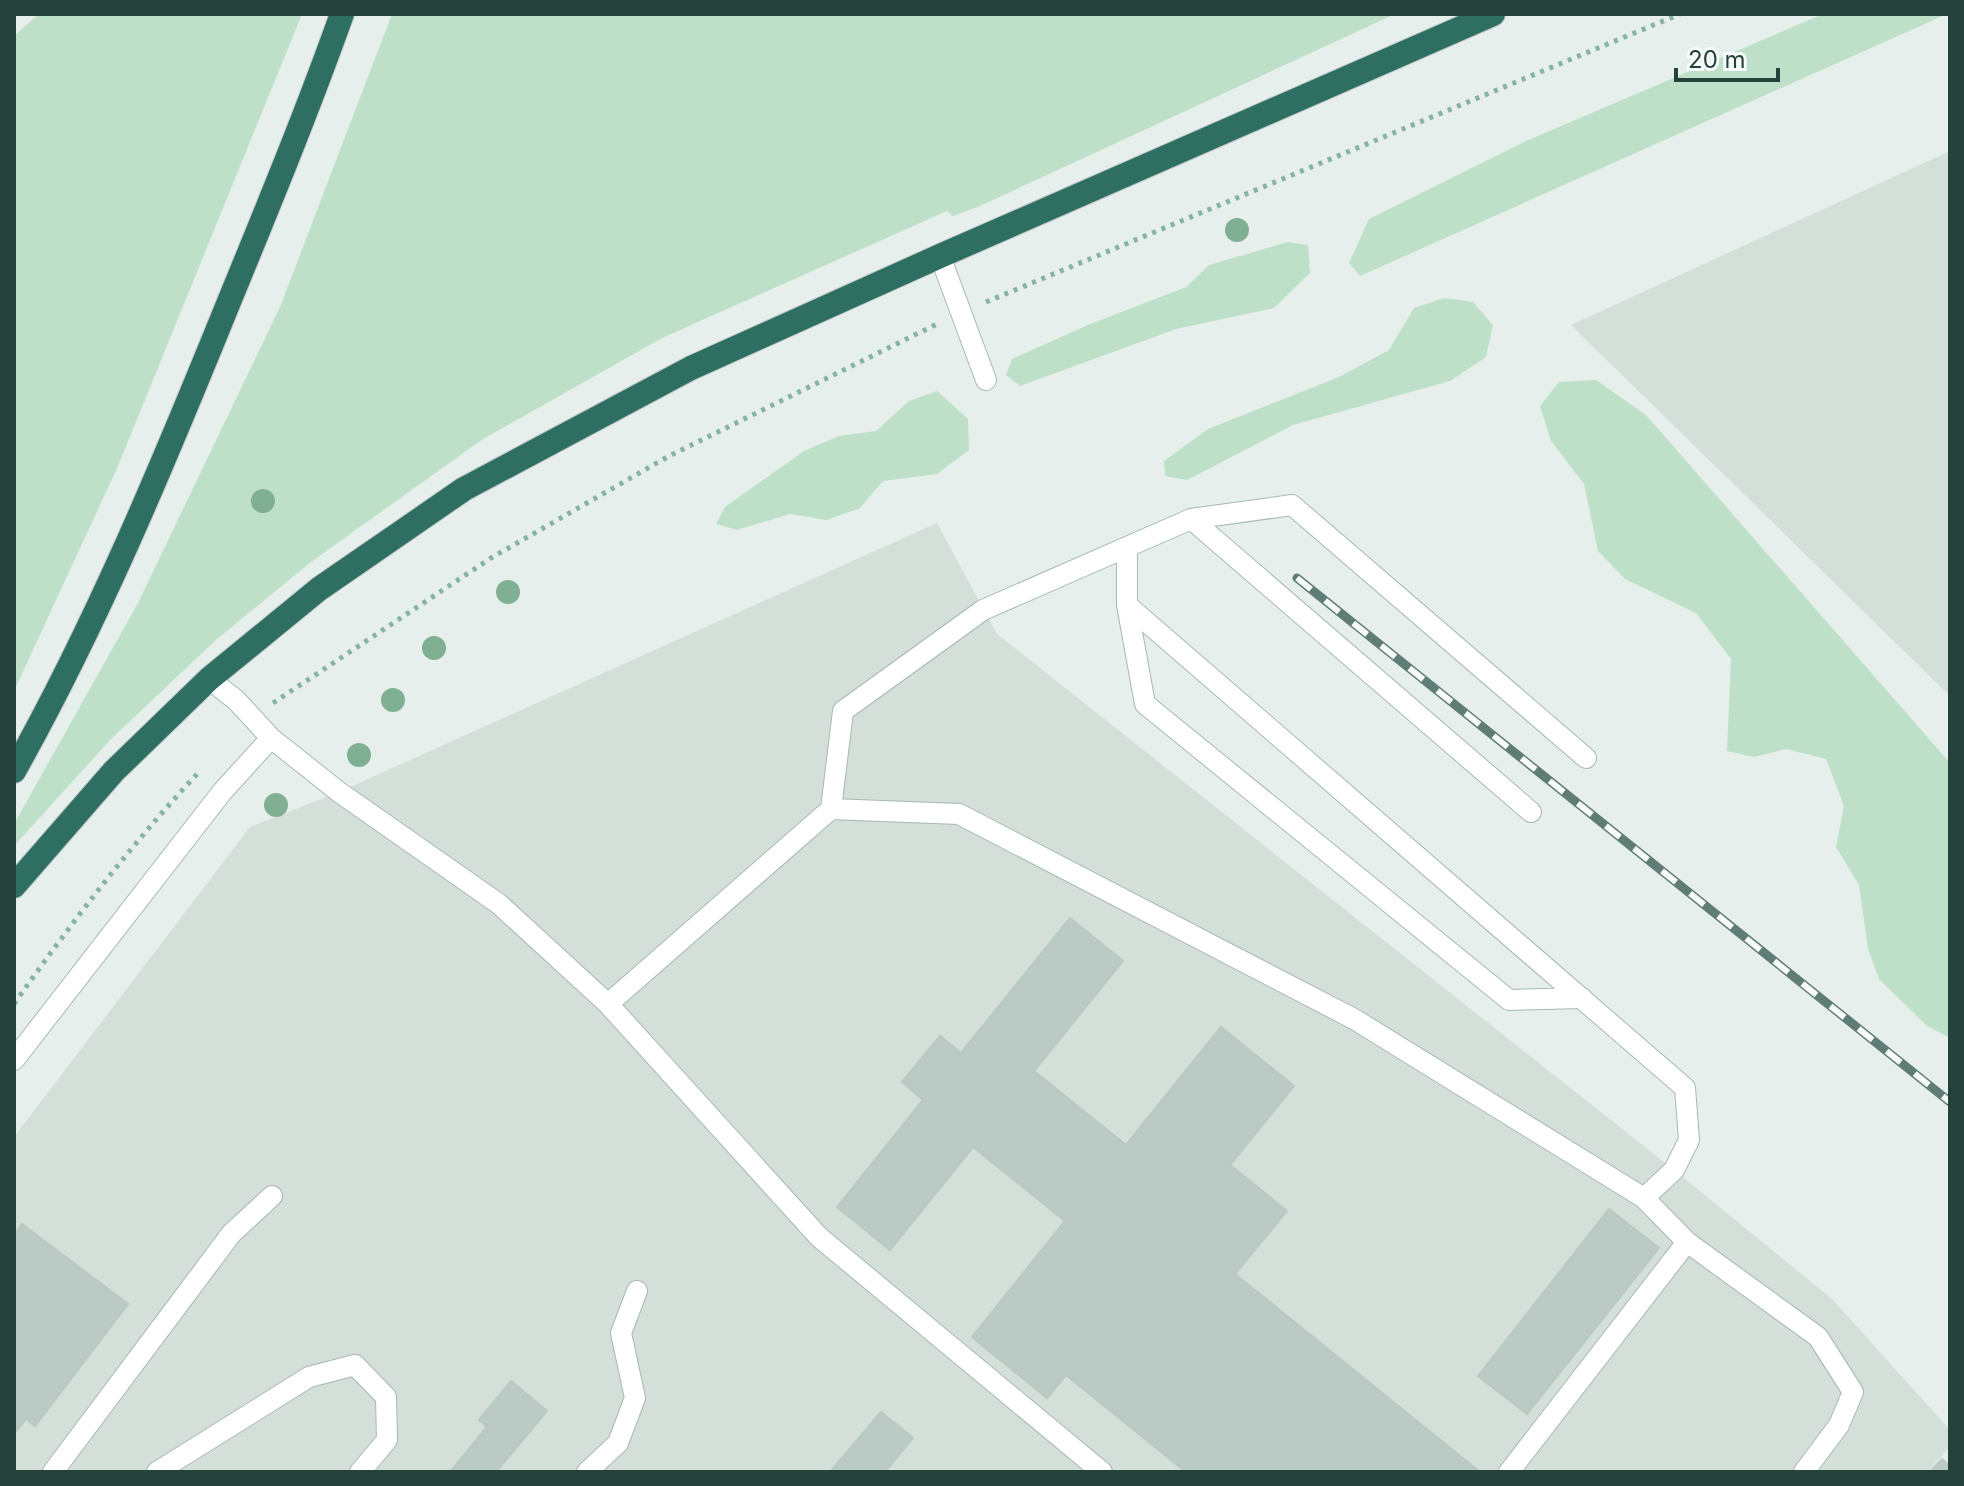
<svg xmlns="http://www.w3.org/2000/svg" width="1964" height="1486" font-family="Inter,sans-serif">
<style>
.built{fill:#d4dfda}
.green{fill:#bfe0c8}
.building{fill:#bbcac4;stroke:#b8c9c2;stroke-width:2}
.lines{fill:none;stroke-linecap:round;stroke-linejoin:round}
.lane-casing{stroke:#a8b8b2;stroke-width:22}
.highway-casing{stroke:#c2cac8;stroke-width:26}
.path{stroke:#86b3a5;stroke-width:5;stroke-dasharray:4 6;stroke-linecap:butt}
.lane{stroke:#fff;stroke-width:20}
.highway{stroke:#2f6f62;stroke-width:24}
.rail-casing{stroke:#5f7d75;stroke-width:9}
.rail{stroke:#f7fbf9;stroke-width:6;stroke-dasharray:18;stroke-linecap:butt}
.tree{fill:#80af93}
</style>
<rect width="100%" height="100%" fill="#e6efeb"/>
<path class="built" d="M1950,151V696L1571,325Z
M937,523L997,634L1674,1170L1832,1299L1950,1430V1446L1928,1472H14V1137L250,827L339,792Z"/>
<path class="green" d="M39,14H302L118,466L14,691V36Z
M392,14H1395L980,206L953,216L947,211L662,338L483,439L311,562L217,639L111,739L14,846V824L138,603L280,307Z
M1823,14H1947L1360,276L1349,263L1369,219L1526,141Z
M1288,242L1308,245L1310,273L1274,308L1176,329L1020,386L1006,375L1012,359L1088,325L1186,287L1209,265Z
M1444,298L1473,302L1493,325L1486,357L1450,381L1293,425L1187,480L1165,476L1164,461L1208,429L1339,377L1389,350L1414,308Z
M1596,380L1646,415L1950,763V1038L1926,1025L1879,979L1868,949L1859,885L1836,847L1844,806L1826,759L1786,749L1754,757L1727,751L1731,659L1696,613L1625,579L1598,551L1584,484L1551,441L1540,406L1559,382Z
M937,391L968,419L969,450L937,474L883,481L860,508L827,520L790,514L737,530L716,524L725,507L804,451L839,436L876,431L909,401Z"/>
<path class="building" d="M1070,918L1123,961L1034,1071L1126,1145L1221,1027L1294,1086L1230,1165L1287,1211L1235,1274L1480,1472H1186L1066,1375L1047,1398L972,1337L1065,1221L973,1147L890,1250L837,1207L923,1100L902,1082L940,1036L961,1053Z
M1609,1209L1659,1248L1527,1414L1478,1376Z
M22,1224L128,1304L35,1426L26,1419L14,1434V1235Z
M511,1381L547,1411L496,1472H450L487,1427L479,1420Z
M881,1412L913,1438L885,1472H830Z
M1942,1459L1950,1466V1472H1930Z"/>
<g class="lines">
<g class="lane-casing">
<path id="lane" d="M940,256L986,380
M1191,519L1292,505L1586,758
M1127,547V605L1685,1088L1689,1140L1674,1170L1644,1198
M1127,605L1145,704L1509,1000L1582,998
M209,679L236,700L271,738L339,792L499,904L608,1004L819,1237L1102,1472
M831,809L843,711L983,610L1191,519L1531,812
M608,1004L831,809L959,814L1354,1019L1644,1198L1687,1242L1509,1472
M14,1060L222,792L271,738
M1687,1242L1818,1337L1853,1392L1839,1425L1804,1472
M53,1472L231,1234L272,1196
M157,1472L309,1377L355,1365L386,1397L387,1440L360,1472
M587,1472L618,1443L635,1398L621,1333L637,1291"/>
</g>
<g class="highway-casing">
<path id="highway" d="M14,771C96,625 161,469 224,314C265,214 306,115 342,14
M14,886L114,771L209,679L319,589L464,489L691,368L940,256L1493,14"/>
</g>
<path class="path" d="M986,302L1680,14
M273,703L491,558L669,456L937,324
M14,1004C72,922 132,843 201,770"/>
<use href="#lane" class="lane"/>
<use href="#highway" class="highway"/>
<g class="rail-casing">
<path id="rail" d="M1297,578L1950,1102"/>
</g>
<use href="#rail" class="rail"/>
</g>
<g class="tree">
<circle cx="1237" cy="230" r="12"/>
<circle cx="263" cy="501" r="12"/>
<circle cx="508" cy="592" r="12"/>
<circle cx="434" cy="648" r="12"/>
<circle cx="393" cy="700" r="12"/>
<circle cx="359" cy="755" r="12"/>
<circle cx="276" cy="805" r="12"/>
</g>
<rect width="1964" height="1486" fill="none" stroke="#24423a" stroke-width="32"/>
<path d="M1676 68v12h102v-12" fill="none" stroke="#24423a" stroke-width="4"/>
<text x="1688" y="68" font-size="24" fill="#24423a" stroke="#f7fbf9" stroke-width="6" paint-order="stroke">20 m</text>
</svg>
